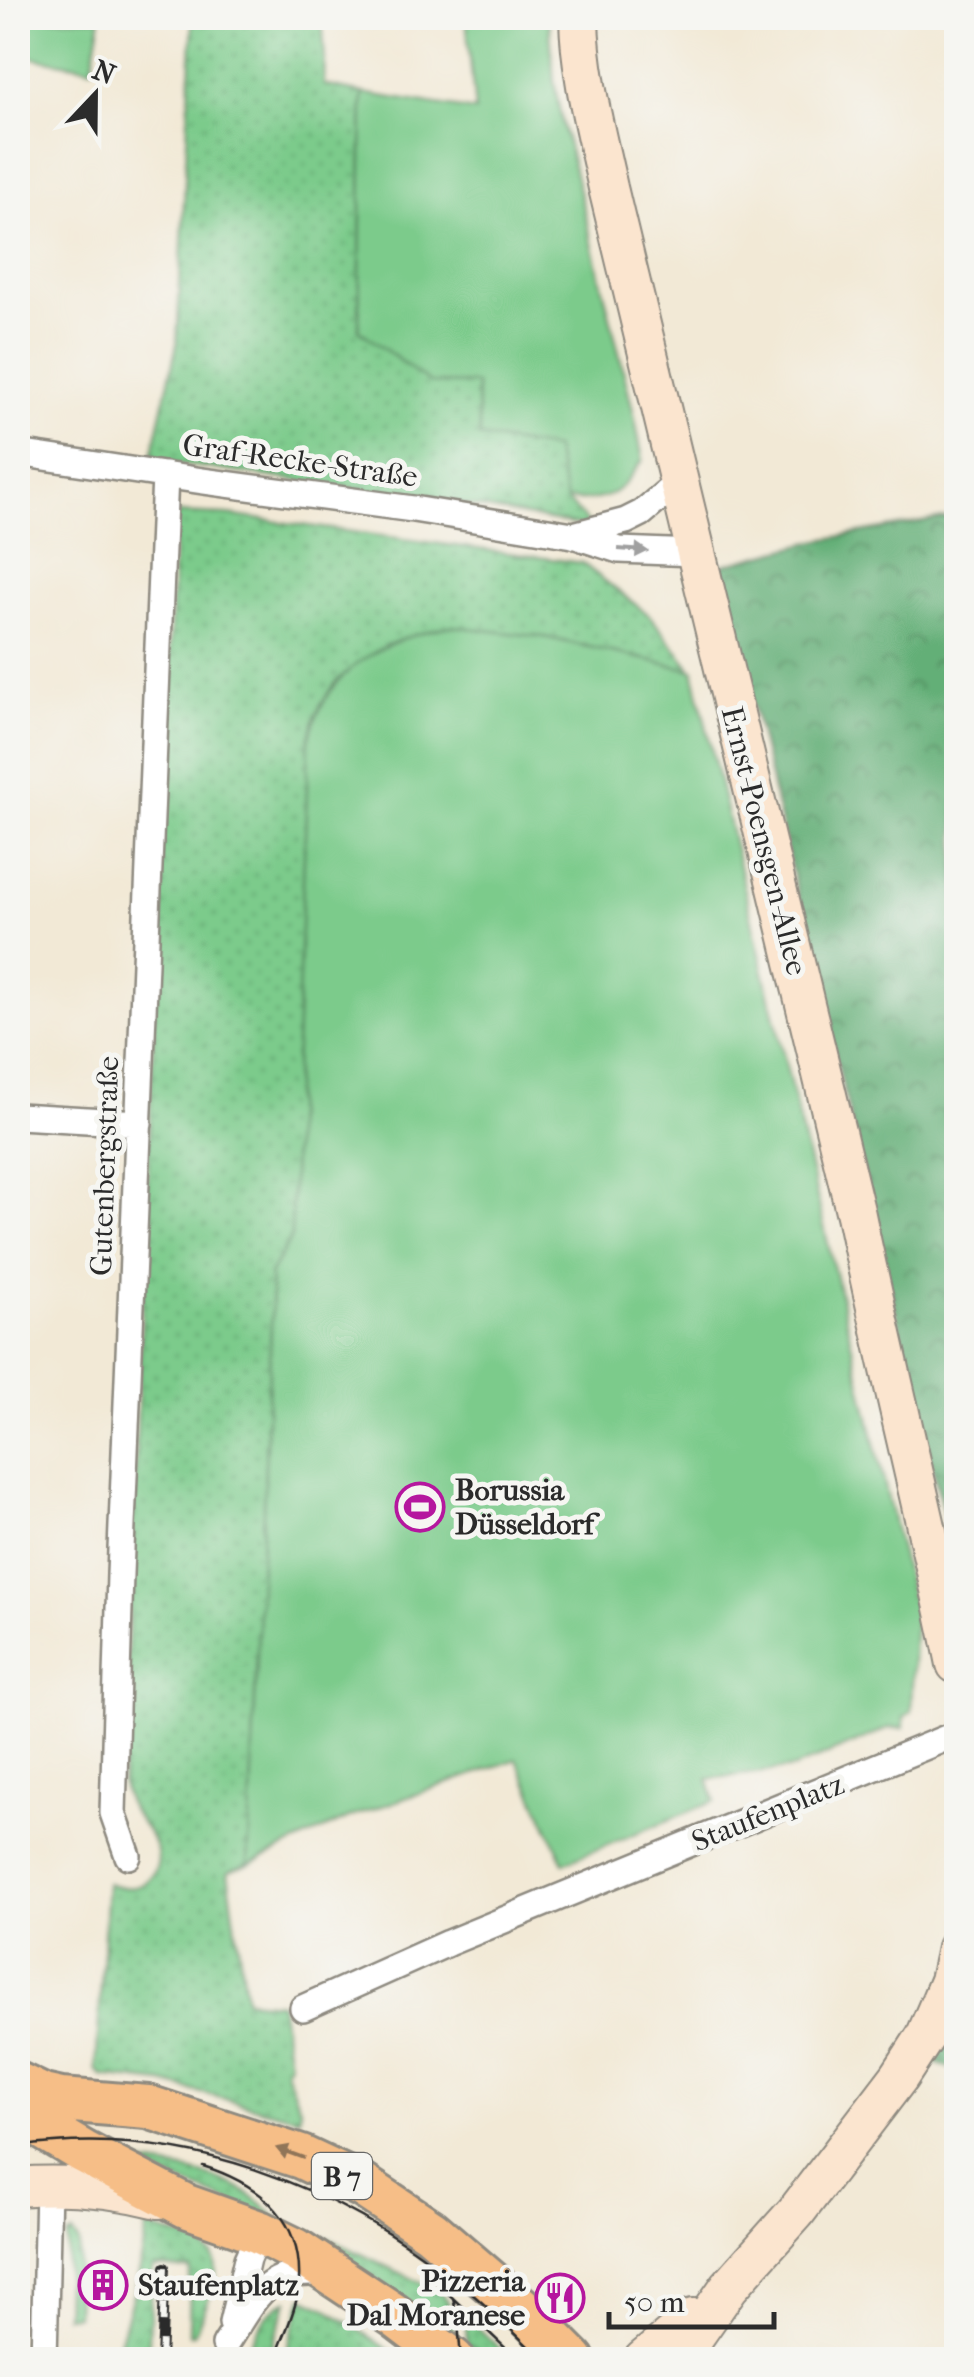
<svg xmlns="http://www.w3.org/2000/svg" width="974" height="2377" font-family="'IM FELL French Canon',serif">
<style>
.grass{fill:url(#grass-dots);stroke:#537b5b;stroke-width:2.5}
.forest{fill:url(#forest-crowns);stroke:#486d51;stroke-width:2.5}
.garden{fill:#7bcb8b;stroke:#537b5b;stroke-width:2.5}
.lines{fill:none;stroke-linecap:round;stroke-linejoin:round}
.street-casing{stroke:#8e8a80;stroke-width:30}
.secondary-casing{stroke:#8e8a80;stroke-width:42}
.primary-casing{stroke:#8e8a80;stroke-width:48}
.street{stroke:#fff;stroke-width:25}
.secondary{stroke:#fbe5cf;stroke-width:38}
.primary{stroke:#f6be87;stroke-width:42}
.tram{stroke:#2b2b2b;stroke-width:2.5}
.rail-casing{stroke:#2b2b2b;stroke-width:10}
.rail{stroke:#f6f6f2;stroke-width:6;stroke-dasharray:19;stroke-linecap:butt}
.oneway{fill:#a0a0a0}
.oneway2{fill:#907459}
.labels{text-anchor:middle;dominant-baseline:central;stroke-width:10;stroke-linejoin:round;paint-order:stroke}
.shield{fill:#f6f6f2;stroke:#686867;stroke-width:2.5}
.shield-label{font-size:28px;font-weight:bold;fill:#2b2b2b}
.street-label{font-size:30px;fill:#2b2b2b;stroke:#f6f6f2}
.poi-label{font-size:30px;font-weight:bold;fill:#2b2b2b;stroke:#f6f6f2;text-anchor:start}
</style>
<defs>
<pattern id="grass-dots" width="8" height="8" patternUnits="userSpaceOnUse" patternTransform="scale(2.5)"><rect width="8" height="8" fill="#7bcb8b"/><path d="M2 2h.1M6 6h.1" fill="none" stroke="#6aae78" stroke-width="1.8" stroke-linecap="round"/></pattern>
<pattern id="forest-crowns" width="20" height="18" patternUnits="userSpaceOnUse" patternTransform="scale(2.5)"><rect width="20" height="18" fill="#64af77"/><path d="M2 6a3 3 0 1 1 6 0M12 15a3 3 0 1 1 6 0" fill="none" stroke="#538f62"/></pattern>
</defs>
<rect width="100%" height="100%" fill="#f6f6f2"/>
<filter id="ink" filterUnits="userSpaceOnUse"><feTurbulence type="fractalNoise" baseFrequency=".01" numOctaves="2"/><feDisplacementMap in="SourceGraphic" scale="20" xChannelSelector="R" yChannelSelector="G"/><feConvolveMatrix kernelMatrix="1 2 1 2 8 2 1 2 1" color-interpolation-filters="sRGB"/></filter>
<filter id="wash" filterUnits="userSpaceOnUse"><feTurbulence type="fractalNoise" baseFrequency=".0048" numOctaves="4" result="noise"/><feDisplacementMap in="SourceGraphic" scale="40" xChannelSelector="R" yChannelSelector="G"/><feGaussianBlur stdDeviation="2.25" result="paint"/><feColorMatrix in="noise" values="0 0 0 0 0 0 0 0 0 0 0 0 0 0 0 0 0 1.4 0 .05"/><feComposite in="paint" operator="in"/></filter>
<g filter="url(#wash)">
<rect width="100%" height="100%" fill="#f2e9d6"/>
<path class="grass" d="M193,18H322L325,59L324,85L363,93L359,330L476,384L480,437L555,449L566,500L593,528L454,503L151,460L177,344Z
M178,513L228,515L582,563L649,615L693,670L544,637L389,644L358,663L336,682L321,704L313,723L294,1093L291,1238L270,1274L272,1305L248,1865L228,1872L246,2000L280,2003L289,2062L285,2070L300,2107L299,2118L163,2083L102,2076L96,2069L107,1883C122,1888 139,1892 151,1877C171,1851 142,1828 130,1807C126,1800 124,1792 122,1784L175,523Z
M133,2163C186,2169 245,2176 278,2222Z
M147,2227C231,2249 227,2259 194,2334H189L190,2269L153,2267L148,2359H117L118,2346L138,2278Z
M72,2234L79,2243L76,2315L65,2316L67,2237Z
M314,2234L330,2239L436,2290C451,2301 451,2315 453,2333L311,2236Z
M303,2297L325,2307L402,2359H284Z
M288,2300L268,2359H244C253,2336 264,2311 288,2300Z
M465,2315L510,2359H492L467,2343Z"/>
<path class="forest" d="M956,516V1567L720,566L815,541Z
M956,1996V2070L927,2060Z"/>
<path class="garden" d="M18,18H101L92,68L18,55Z
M466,18H549L554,81L560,113L634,414L643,460C617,495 612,502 566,500L554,449L480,437L476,384L430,383L359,330L363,93L475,111Z
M452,626L544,637L693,670L915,1613L911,1712L904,1717V1728H889L795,1768L708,1779L715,1801L564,1863L517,1759L351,1817L248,1865L272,1305L270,1274L291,1238L294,1093L309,740C325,669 386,637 452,626Z"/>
</g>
<g filter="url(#ink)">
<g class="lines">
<g class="street-casing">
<path id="street" d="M18,453L203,481L413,509L573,535L619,550L695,553
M573,535L626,521L642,513L678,482
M18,1116L139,1123
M128,1856L113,1813L120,1574L165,475
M303,2008L448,1943L956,1734
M232,2323L247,2259L259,2232
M225,2345C255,2299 265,2267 326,2274
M44,2360L48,2186"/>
</g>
<g class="secondary-casing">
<path id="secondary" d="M579,18C580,75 596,132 608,188L856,1215C887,1365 925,1513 956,1664
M18,2187C65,2183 113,2188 159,2199
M643,2360L693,2318
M678,2360L729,2287L796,2212L899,2077L925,2037L941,2000L949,1981L956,1948"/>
</g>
<g class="primary-casing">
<path id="primary" d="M18,2084L43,2096L61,2100L148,2107L301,2157L363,2186L431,2231L522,2309L573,2360
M18,2113L83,2152L186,2206L259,2232L296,2250L394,2315L453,2360"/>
</g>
<use href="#street" class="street"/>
<use href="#secondary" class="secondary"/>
<use href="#primary" class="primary"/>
<path class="tram" d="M18,2147C181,2122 338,2185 464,2287C491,2309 517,2335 542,2360
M203,2166C263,2185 307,2223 298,2292C295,2314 282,2338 275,2360
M436,2282L518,2360
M453,2298L458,2321L461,2360"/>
<g class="rail-casing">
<path id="rail" d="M161,2360L165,2267"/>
</g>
<use href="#rail" class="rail"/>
</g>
<defs><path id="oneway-solid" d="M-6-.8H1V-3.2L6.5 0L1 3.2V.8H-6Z" transform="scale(2.5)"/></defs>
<use class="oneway" href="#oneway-solid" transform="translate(633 550) rotate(4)"/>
<use class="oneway2" href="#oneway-solid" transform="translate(290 2153) rotate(-160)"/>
</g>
<defs>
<g id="stadium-ring" transform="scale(2.5)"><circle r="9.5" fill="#f6f6f2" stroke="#b5179e" stroke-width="1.5"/><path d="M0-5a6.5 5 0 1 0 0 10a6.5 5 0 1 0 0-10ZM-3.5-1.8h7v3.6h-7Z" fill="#b5179e"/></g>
<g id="building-ring" transform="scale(2.5)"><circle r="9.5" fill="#f6f6f2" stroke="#b5179e" stroke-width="1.5"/><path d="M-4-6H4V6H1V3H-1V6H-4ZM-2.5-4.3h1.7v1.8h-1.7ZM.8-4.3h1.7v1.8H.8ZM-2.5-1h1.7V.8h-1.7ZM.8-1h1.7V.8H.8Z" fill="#b5179e"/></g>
<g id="restaurant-ring" transform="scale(2.5)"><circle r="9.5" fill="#f6f6f2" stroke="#b5179e" stroke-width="1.5"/><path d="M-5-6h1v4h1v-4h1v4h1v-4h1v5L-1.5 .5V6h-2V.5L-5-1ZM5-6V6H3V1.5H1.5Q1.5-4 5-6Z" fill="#b5179e"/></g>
</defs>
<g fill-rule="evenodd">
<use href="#stadium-ring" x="420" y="1507"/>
<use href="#building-ring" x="103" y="2285"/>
<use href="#restaurant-ring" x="560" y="2298"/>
</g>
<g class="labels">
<rect class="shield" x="312" y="2153" width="60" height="46" rx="8"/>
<g class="shield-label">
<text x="342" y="2176">B 7</text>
</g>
<g class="street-label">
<text transform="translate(300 461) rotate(8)">Graf-Recke-Straße</text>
<text transform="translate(764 841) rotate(76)">Ernst-Poensgen-Allee</text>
<text transform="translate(105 1166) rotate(-88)">Gutenbergstraße</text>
<text transform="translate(768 1813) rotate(-22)">Staufenplatz</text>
</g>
<g class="poi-label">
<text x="455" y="1490">Borussia<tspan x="455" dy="34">Düsseldorf</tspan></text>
<text x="525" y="2281" text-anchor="end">Pizzeria<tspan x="525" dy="34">Dal Moranese</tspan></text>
<text x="138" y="2285">Staufenplatz</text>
</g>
</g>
<rect width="974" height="2377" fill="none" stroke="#f6f6f2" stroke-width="60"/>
<g transform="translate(95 95) rotate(22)" stroke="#f6f6f2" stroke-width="8" paint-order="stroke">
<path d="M0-8L18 38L0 25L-18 38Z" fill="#2b2b2b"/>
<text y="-15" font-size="28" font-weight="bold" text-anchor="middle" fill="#2b2b2b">N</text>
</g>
<path d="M609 2312v15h165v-15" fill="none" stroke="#2b2b2b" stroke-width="5"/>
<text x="624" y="2312" font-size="30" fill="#2b2b2b" stroke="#f6f6f2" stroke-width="8" paint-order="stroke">50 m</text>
</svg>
